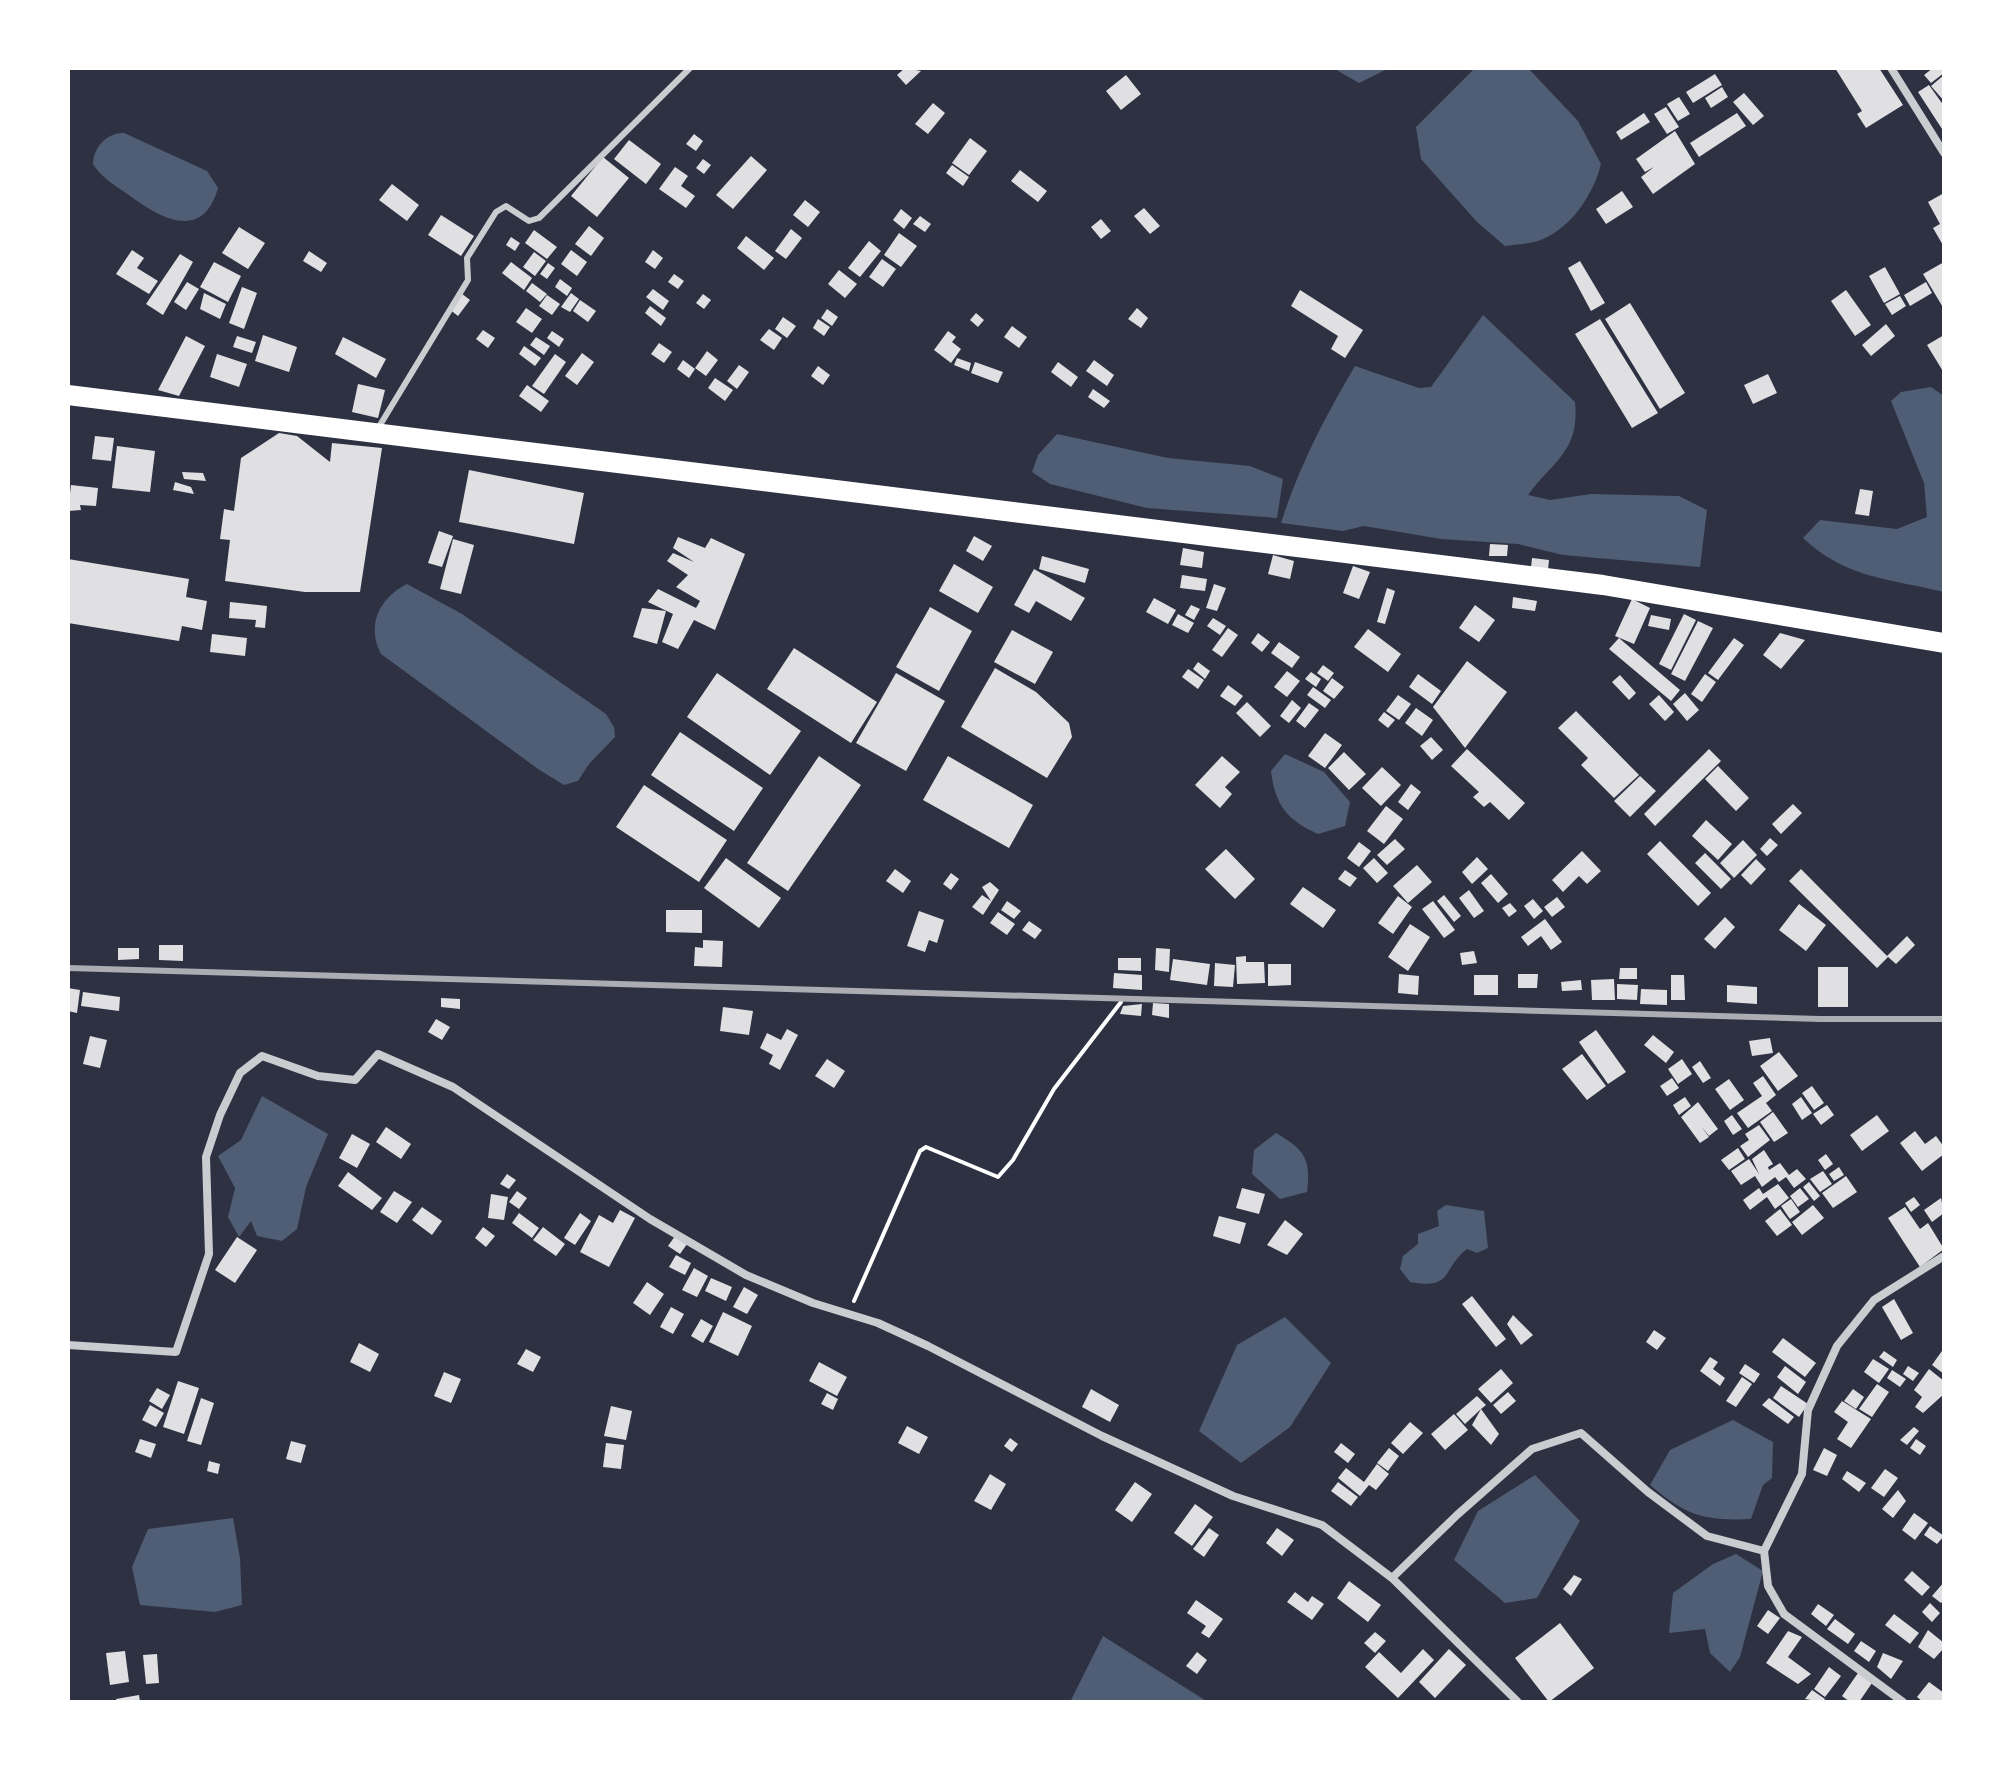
<svg xmlns="http://www.w3.org/2000/svg" width="2012" height="1770" font-family="Helvetica,sans-serif">
<style>
.water{fill:#4f5d75}
.building{fill:#e0e0e3}
.lines{fill:none;stroke-linecap:round;stroke-linejoin:round}
.path{stroke:#fff;stroke-width:4}
.service{stroke:#caccd0;stroke-width:6}
.minor{stroke:#caccd0;stroke-width:8}
.primary{stroke:#fff;stroke-width:20}
.rail{stroke:#abadb3;stroke-width:6}
</style>
<rect width="100%" height="100%" fill="#2d3142"/>
<path class="water" d="M1333,68H1389L1359,83Z
M1475,68H1528L1578,121L1601,164C1594,193 1572,227 1543,239C1532,244 1517,244 1505,246L1477,222L1421,159L1416,127Z
M124,133L207,171L218,188C202,244 158,217 126,193C114,185 101,177 93,164C93,148 107,132 124,133Z
M1483,315L1575,402C1580,451 1554,460 1528,495L1550,500L1591,494L1679,496L1707,510L1700,567L1563,555L1518,544L1441,539L1364,526L1343,531L1281,523C1299,466 1325,417 1355,366L1419,388L1431,387Z
M1931,387L1944,396V592C1890,579 1845,578 1803,538L1820,520L1897,529L1927,517L1924,483L1891,401L1901,392Z
M1057,434L1168,458L1250,466L1283,479L1277,518L1147,508L1050,484L1032,472L1038,455Z
M407,584L462,614L606,714L614,727L615,737L589,764L578,781L564,785L538,769L381,654C366,626 379,598 407,584Z
M1285,754L1324,772L1350,802L1345,826L1318,834C1287,820 1275,805 1271,771Z
M262,1096L328,1134L306,1187L297,1229L282,1241L257,1236L251,1221L239,1237L228,1217L235,1188L218,1156L241,1140Z
M1276,1133C1305,1150 1311,1159 1307,1192L1280,1199L1252,1174L1254,1150Z
M1446,1205L1484,1211L1488,1248L1477,1253L1467,1249C1441,1269 1454,1290 1410,1282L1400,1269L1403,1256L1418,1244V1234L1439,1226L1437,1211Z
M1285,1317L1331,1363L1290,1427L1241,1463L1199,1431L1237,1345Z
M1733,1420L1773,1442L1772,1478L1763,1485L1751,1519C1705,1521 1686,1516 1650,1485L1670,1450Z
M1535,1475L1580,1521L1537,1598L1505,1603L1454,1560L1478,1511Z
M233,1518L240,1558L242,1605L215,1612L140,1605L132,1567L148,1529Z
M1736,1554L1763,1571L1740,1657L1730,1672L1710,1653L1705,1629L1669,1633L1673,1593L1713,1564Z
M1103,1636L1208,1702H1070Z"/>
<path class="building" d="M905,68L921,71L906,85L897,75Z
M1835,68H1879L1903,105L1866,128L1857,114L1862,111Z
M1933,68H1944V73L1931,83L1924,75Z
M1715,74L1722,85L1693,103L1686,92Z
M1126,75L1141,94L1121,110L1106,91Z
M1944,75V101L1931,86Z
M1929,85L1944,106V132L1918,92Z
M1722,87L1728,97L1711,108L1705,98Z
M1744,93L1764,116L1753,125L1733,102Z
M1679,97L1690,114L1678,121L1667,104Z
M933,103L945,113L928,134L915,124Z
M1666,107L1679,127L1667,134L1654,114Z
M1644,113L1650,122L1621,140L1616,132Z
M1737,113L1746,126L1699,157L1690,143Z
M1675,131L1695,164L1653,194L1641,177L1654,167L1645,172L1636,159Z
M694,134L703,141L696,151L686,144Z
M970,138L987,151L969,175L952,163Z
M629,140L661,164L646,184L614,159Z
M751,156L767,170L733,209L716,195Z
M603,157L629,178L597,217L571,196Z
M703,159L711,165L704,174L696,168Z
M952,165L969,177L963,186L946,173Z
M675,167L688,176L681,186L695,196L686,208L659,189Z
M1020,170L1047,191L1038,202L1011,181Z
M392,184L419,205L407,221L379,200Z
M1622,191L1633,207L1606,224L1596,209Z
M1944,193V247L1933,228L1940,224L1928,202Z
M805,200L820,212L808,227L793,215Z
M1144,208L1160,226L1150,234L1134,216Z
M901,209L912,218L904,229L893,220Z
M441,215L474,236L461,256L428,235Z
M920,216L931,224L925,232L913,224Z
M1101,219L1111,231L1101,239L1091,227Z
M589,226L604,238L591,256L575,244Z
M239,227L265,243L248,269L222,253Z
M791,229L802,238L786,259L775,251Z
M534,230L557,247L547,259L525,243Z
M899,233L917,246L901,267L884,255Z
M746,236L774,258L764,270L737,248Z
M511,237L520,243L515,251L506,245Z
M869,241L881,251L860,277L848,268Z
M132,250L144,258L137,268L158,281L149,294L116,274Z
M571,250L587,262L577,276L561,264Z
M653,250L663,258L655,269L645,262Z
M309,251L327,263L321,272L303,261Z
M534,252L546,261L535,276L523,267Z
M180,254L193,262L163,315L146,304Z
M882,259L896,269L883,287L869,277Z
M1580,261L1605,303L1591,311L1568,268Z
M214,262L241,276L228,302L200,287Z
M511,262L532,278L524,290L502,273Z
M1944,262V309L1923,274Z
M548,263L555,268L547,279L540,274Z
M1885,267L1900,294L1884,303L1869,276Z
M839,270L857,284L845,298L828,284Z
M674,274L684,281L678,289L668,282Z
M560,279L572,288L567,296L555,287Z
M187,282L199,289L186,310L174,302Z
M1926,282L1932,293L1910,306L1904,295Z
M532,283L547,294L540,302L526,291Z
M242,287L257,293L244,329L229,323Z
M653,289L669,301L663,310L646,297Z
M1300,290L1363,330L1345,358L1331,349L1338,336L1291,306Z
M1846,290L1871,325L1855,336L1831,301Z
M204,293L226,304L220,319L200,309Z
M461,293L470,300L458,316L449,309Z
M571,293L579,299L570,312L561,307Z
M703,294L711,300L704,309L696,303Z
M547,295L560,304L552,315L539,306Z
M1900,296L1906,306L1892,315L1885,304Z
M580,300L596,311L588,322L573,311Z
M1630,303L1685,393L1660,409L1605,319Z
M650,306L666,318L661,326L645,313Z
M526,308L542,319L532,333L516,322Z
M1137,308L1148,318L1141,328L1128,319Z
M827,309L838,317L832,326L821,318Z
M976,313L984,320L978,327L970,320Z
M783,317L796,326L787,338L775,329Z
M818,319L830,327L824,336L813,328Z
M1600,319L1658,413L1632,428L1575,334Z
M1886,324L1895,336L1871,356L1862,345Z
M1012,326L1027,337L1019,348L1004,337Z
M769,329L782,338L774,350L760,340Z
M483,330L495,338L488,348L476,339Z
M552,331L564,339L559,347L547,338Z
M948,331L956,337L952,342L961,349L951,363L934,350Z
M263,335L297,347L289,372L255,361Z
M1944,335V373L1927,345Z
M186,336L205,346L179,396L158,390Z
M237,336L256,342L252,353L233,347Z
M343,337L386,359L376,378L335,354Z
M536,337L550,346L544,355L530,345Z
M659,343L672,352L664,363L651,354Z
M524,346L541,358L535,366L519,354Z
M707,351L718,360L706,376L695,368Z
M582,353L594,362L577,385L565,376Z
M217,354L247,364L239,387L210,377Z
M555,354L566,362L544,394L532,386Z
M957,358L971,363L969,371L954,365Z
M683,360L695,369L689,378L677,369Z
M1094,360L1114,375L1107,386L1086,371Z
M975,362L1003,372L998,383L971,373Z
M1058,362L1078,377L1071,387L1051,372Z
M739,365L749,372L737,389L727,381Z
M818,366L830,375L823,385L811,376Z
M1768,374L1777,393L1753,404L1744,385Z
M715,378L733,390L725,401L708,388Z
M358,384L385,390L378,418L352,412Z
M527,385L549,401L541,412L519,396Z
M1093,389L1110,401L1104,408L1088,397Z
M279,433L297,436L330,462L332,443L382,448L360,592H305L225,581L230,540L220,539L224,509L234,511L241,458Z
M95,436L114,438L111,461L92,459Z
M117,446L155,451L150,492L112,488Z
M469,470L584,493L574,544L459,522Z
M182,472L203,473L206,481L184,479Z
M175,482L191,487L194,494L173,490Z
M71,485L98,488L96,506L80,505L81,510L68,511Z
M1860,489L1873,491L1869,516L1855,514Z
M439,531L453,536L442,567L428,563Z
M974,536L992,546L983,561L966,551Z
M678,537L705,548L711,538L745,554L715,630L694,620L678,649L662,642L673,614L648,602L658,589L696,608L700,601L676,587L688,575L667,561L673,553L694,562L673,548Z
M453,539L474,545L461,594L440,589Z
M1490,544L1508,545L1507,556H1489Z
M1183,548L1204,552L1202,568L1180,565Z
M1273,555L1294,561L1290,579L1268,574Z
M1042,556L1089,569L1085,583L1039,569Z
M1532,558L1549,560L1548,570L1531,568Z
M68,559L189,579L186,597L207,601L202,630L182,626L179,641L68,623Z
M954,564L993,587L978,613L939,591Z
M1353,566L1370,572L1359,599L1343,593Z
M1034,569L1085,598L1071,621L1036,601L1029,613L1014,605Z
M1182,575L1207,579L1205,591L1180,588Z
M1214,584L1226,588L1217,611L1206,608Z
M1387,588L1395,591L1385,624L1377,622Z
M1513,597L1537,601L1535,611L1512,608Z
M1154,598L1176,610L1168,624L1146,612Z
M1632,599L1650,608L1634,644L1615,636Z
M230,602L267,606L265,628L255,627L256,620L229,618Z
M1191,605L1200,609L1194,620L1185,615Z
M1475,605L1495,620L1479,642L1459,628Z
M930,607L972,631L939,691L896,667Z
M642,608L666,611L657,644L633,637Z
M1178,614L1194,623L1188,633L1172,625Z
M1684,614L1696,620L1671,670L1659,664Z
M1651,615L1671,619L1669,630L1648,626Z
M1213,618L1226,626L1220,635L1207,626Z
M1698,621L1713,628L1685,681L1671,674Z
M1228,628L1238,635L1222,657L1212,650Z
M1368,629L1401,654L1388,672L1354,647Z
M1012,630L1053,652L1035,684L994,662Z
M1258,633L1270,642L1262,652L1251,643Z
M1780,633L1805,640L1781,669L1763,655Z
M212,634L247,638L245,656L210,652Z
M1619,638L1680,690L1671,701L1609,649Z
M1734,638L1744,645L1718,680L1708,673Z
M1279,642L1300,657L1292,668L1271,653Z
M794,648L877,702L851,743L767,689Z
M1467,661L1507,692L1465,748L1433,707Z
M1198,662L1210,671L1205,679L1193,669Z
M1323,665L1334,673L1328,681L1317,673Z
M995,668L1036,692L1069,723L1072,737L1047,778L961,727Z
M1188,669L1204,680L1198,689L1182,677Z
M1287,671L1300,681L1287,697L1274,687Z
M1311,672L1321,679L1316,687L1305,679Z
M717,673L801,731L770,775L687,717Z
M896,673L945,701L906,771L856,743Z
M1418,674L1441,691L1432,704L1409,687Z
M1705,674L1716,682L1702,702L1691,694Z
M1620,675L1636,693L1629,700L1612,682Z
M1332,678L1344,687L1334,699L1323,691Z
M1228,685L1243,696L1235,706L1220,696Z
M1313,687L1331,700L1325,708L1307,695Z
M1685,693L1699,710L1687,721L1673,704Z
M1398,695L1411,704L1399,720L1386,711Z
M1659,695L1674,712L1665,721L1649,704Z
M1292,700L1301,708L1289,723L1280,716Z
M1247,702L1271,726L1260,737L1236,713Z
M1309,703L1319,710L1305,728L1296,721Z
M1416,708L1433,720L1422,736L1405,723Z
M1576,711L1639,775L1614,798L1581,765L1588,758L1558,728Z
M1384,712L1395,720L1388,728L1378,720Z
M680,732L763,788L734,831L651,775Z
M1325,733L1342,745L1325,768L1308,756Z
M1431,737L1443,750L1432,760L1420,746Z
M1467,749L1525,803L1509,820L1490,802L1484,807L1473,797L1479,792L1451,766Z
M1709,749L1721,761L1655,826L1644,814Z
M1344,752L1366,774L1349,790L1328,768Z
M819,756L861,785L788,891L747,863Z
M948,756L1033,805L1009,848L923,800Z
M1222,756L1240,772L1225,787L1232,794L1220,808L1195,785Z
M1718,766L1749,798L1736,811L1705,779Z
M1382,767L1401,785L1381,806L1362,788Z
M1640,776L1656,791L1630,817L1614,801Z
M1411,784L1421,792L1408,810L1398,802Z
M644,785L727,840L699,882L616,827Z
M1793,804L1802,813L1781,834L1772,824Z
M1386,806L1403,819L1384,844L1367,831Z
M1706,820L1732,844L1718,860L1692,836Z
M1770,838L1778,845L1767,856L1760,849Z
M1395,839L1405,849L1387,865L1377,855Z
M1743,840L1757,855L1734,878L1720,863Z
M1660,841L1711,893L1698,906L1647,854Z
M1359,842L1371,851L1359,867L1347,858Z
M1226,849L1255,879L1235,899L1205,869Z
M1582,851L1601,871L1587,884L1579,876L1563,892L1552,880Z
M1705,853L1731,879L1721,889L1695,863Z
M1477,857L1488,869L1472,884L1462,872Z
M726,858L781,898L759,928L704,888Z
M1374,858L1388,873L1377,883L1363,868Z
M1756,859L1766,869L1751,885L1741,875Z
M1417,865L1432,882L1408,903L1393,886Z
M895,869L911,881L903,893L886,881Z
M1801,869L1888,957L1877,968L1789,881Z
M1345,870L1357,878L1350,887L1338,879Z
M951,873L959,879L951,890L943,884Z
M1491,874L1508,894L1498,903L1481,883Z
M990,882L999,890L983,915L972,907L982,895L991,901L982,887Z
M1303,887L1336,910L1323,928L1290,904Z
M1469,890L1484,911L1474,918L1459,898Z
M1444,895L1461,916L1454,922L1437,901Z
M1398,896L1412,907L1393,934L1378,923Z
M1557,897L1565,907L1552,917L1544,907Z
M1533,899L1543,911L1534,919L1524,906Z
M1007,901L1021,911L1014,919L1001,910Z
M1433,901L1455,930L1444,938L1422,909Z
M1510,903L1517,911L1509,917L1502,908Z
M1799,904L1826,925L1806,951L1779,930Z
M666,910H702V933L666,932Z
M919,911L944,920L937,943L929,940L925,952L907,946Z
M998,912L1015,924L1007,935L990,923Z
M1725,917L1735,927L1715,949L1704,939Z
M1545,919L1562,942L1551,950L1541,936L1528,946L1521,937Z
M1029,921L1042,930L1035,939L1022,930Z
M1410,924L1430,937L1408,971L1388,957Z
M1907,936L1915,945L1896,964L1887,956Z
M703,940L723,941L722,967L694,966L695,947L703,948Z
M159,945H183V961L159,960Z
M118,948H139V959L118,960Z
M1156,948L1170,949L1169,972L1155,970Z
M1474,951L1477,963L1462,965L1460,953Z
M1246,956V962H1264L1265,983L1237,984L1236,957Z
M1118,958H1141V971L1118,970Z
M1173,959L1210,964L1207,985L1170,980Z
M1215,963L1235,965L1233,987L1214,986Z
M1268,964H1291V985L1268,986Z
M1818,967H1848V1007H1818Z
M1620,968H1637V979H1619Z
M1114,973L1142,975V990L1113,988Z
M1399,974L1419,976L1418,995L1398,993Z
M1518,974H1538L1537,988H1518Z
M1474,975H1498V995H1474Z
M1671,975H1684L1685,1000H1671Z
M1614,979L1615,1000H1592L1591,980Z
M1581,980L1582,990L1562,991L1561,982Z
M1617,984L1638,985L1637,1000L1617,999Z
M1727,985L1757,987V1004L1727,1002Z
M68,988L80,990L77,1013L68,1011Z
M1641,989L1667,990V1005L1640,1004Z
M83,992L120,997L119,1011L81,1006Z
M441,998L460,999V1009L441,1007Z
M1153,1003L1169,1004V1018L1152,1015Z
M1142,1004L1141,1016L1120,1014L1123,1006Z
M723,1007L753,1011L749,1035L720,1031Z
M436,1019L450,1027L442,1040L428,1032Z
M787,1029L798,1035L780,1070L769,1064L773,1055L760,1048L767,1033L781,1040Z
M1596,1030L1626,1072L1608,1084L1579,1042Z
M1653,1035L1674,1052L1666,1063L1644,1045Z
M90,1036L107,1040L100,1068L83,1064Z
M1770,1038L1773,1053L1752,1056L1749,1041Z
M1779,1052L1798,1076L1778,1091L1760,1066Z
M1582,1054L1606,1086L1587,1100L1562,1069Z
M827,1059L845,1071L834,1088L815,1076Z
M1682,1059L1692,1074L1678,1084L1668,1069Z
M1700,1061L1711,1078L1703,1083L1692,1067Z
M1763,1076L1776,1095L1766,1103L1772,1111L1748,1128L1737,1113L1762,1096L1753,1083Z
M1672,1078L1679,1088L1667,1096L1660,1086Z
M1729,1079L1744,1100L1730,1110L1715,1089Z
M1812,1086L1824,1103L1814,1110L1802,1093Z
M1685,1097L1691,1106L1679,1115L1673,1105Z
M1801,1097L1812,1113L1802,1120L1792,1104Z
M1698,1102L1718,1129L1709,1136L1701,1126L1709,1137L1700,1143L1681,1117Z
M1827,1105L1834,1115L1821,1125L1813,1114Z
M1773,1112L1788,1133L1774,1142L1760,1122Z
M1732,1115L1742,1129L1733,1135L1724,1121Z
M1877,1115L1889,1131L1862,1151L1850,1135Z
M1759,1125L1770,1140L1748,1157L1740,1146L1749,1140L1745,1134Z
M386,1127L411,1144L401,1159L376,1142Z
M1915,1131L1925,1144L1936,1136L1944,1147V1154L1922,1171L1900,1143Z
M352,1134L370,1144L357,1168L339,1158Z
M1738,1148L1745,1159L1729,1170L1721,1160Z
M1764,1150L1773,1164L1768,1167L1769,1170L1780,1163L1789,1175L1797,1169L1806,1179L1794,1188L1786,1177L1779,1182L1775,1177L1762,1187L1755,1176L1741,1185L1731,1171L1749,1159L1759,1174L1752,1159Z
M1826,1154L1833,1164L1825,1170L1818,1160Z
M1839,1167L1844,1175L1834,1181L1829,1174Z
M1823,1171L1832,1184L1820,1192L1810,1179Z
M348,1172L382,1198L372,1210L338,1186Z
M507,1174L516,1180L509,1189L500,1184Z
M1846,1176L1857,1192L1833,1208L1822,1193Z
M1809,1182L1820,1196L1814,1201L1803,1187Z
M1778,1184L1789,1198L1775,1209L1767,1197L1750,1210L1743,1200L1759,1188L1763,1194Z
M1242,1188L1265,1194L1259,1214L1236,1208Z
M1800,1188L1809,1199L1798,1207L1790,1196Z
M394,1191L412,1202L397,1223L380,1212Z
M517,1191L527,1198L519,1209L509,1202Z
M491,1194L508,1197L504,1220L488,1218Z
M1914,1197L1920,1205L1911,1212L1905,1203Z
M1941,1198L1944,1213L1932,1222L1924,1210Z
M1791,1199L1800,1212L1790,1219L1781,1206Z
M1813,1205L1824,1218L1802,1235L1792,1222Z
M422,1207L442,1221L432,1235L412,1220Z
M1905,1207L1920,1229L1928,1223L1944,1249L1920,1267L1888,1218Z
M1780,1209L1792,1225L1777,1236L1765,1221Z
M620,1210L635,1218L609,1267L580,1252L599,1215L613,1223Z
M519,1213L539,1228L532,1238L512,1223Z
M580,1213L591,1221L575,1245L564,1238Z
M1219,1216L1246,1223L1240,1244L1213,1236Z
M1285,1220L1303,1234L1287,1255L1267,1245Z
M483,1227L495,1236L486,1247L475,1238Z
M543,1227L565,1244L556,1256L533,1240Z
M675,1236L687,1244L680,1254L668,1246Z
M237,1237L257,1250L235,1283L215,1270Z
M676,1255L691,1263L685,1275L669,1267Z
M694,1268L708,1276L697,1297L682,1290Z
M711,1278L732,1287L726,1301L705,1291Z
M647,1282L664,1294L650,1315L633,1303Z
M744,1287L758,1295L747,1314L733,1307Z
M1472,1296L1506,1339L1496,1347L1462,1304Z
M1894,1299L1913,1333L1901,1340L1882,1307Z
M671,1307L684,1314L673,1334L660,1327Z
M723,1312L752,1326L738,1356L709,1342Z
M1513,1315L1533,1335L1521,1345L1507,1324Z
M701,1319L713,1326L703,1343L691,1336Z
M1654,1330L1666,1338L1657,1350L1646,1342Z
M1783,1338L1816,1363L1805,1377L1772,1352Z
M359,1343L379,1354L370,1372L350,1362Z
M1944,1348V1374L1932,1365Z
M526,1349L541,1357L533,1372L517,1364Z
M1884,1351L1897,1360L1893,1367L1879,1357Z
M1710,1357L1718,1362L1713,1369L1725,1378L1720,1386L1700,1371Z
M1873,1359L1889,1369L1879,1383L1864,1372Z
M819,1362L847,1377L837,1396L809,1381Z
M1745,1364L1760,1374L1754,1383L1739,1373Z
M1785,1366L1806,1382L1798,1394L1777,1377Z
M1908,1366L1919,1373L1913,1381L1903,1374Z
M1501,1369L1513,1383L1491,1403L1478,1389Z
M1929,1369L1944,1381V1394L1923,1413L1915,1407L1922,1397L1914,1390Z
M1892,1370L1906,1379L1900,1387L1887,1378Z
M444,1372L461,1379L451,1403L434,1396Z
M1742,1377L1752,1384L1736,1407L1726,1401Z
M178,1381L199,1388L184,1434L163,1427Z
M1877,1384L1889,1392L1872,1417L1859,1409Z
M1781,1386L1808,1404L1799,1417L1773,1398Z
M157,1388L170,1395L162,1409L149,1401Z
M1091,1389L1119,1405L1110,1422L1082,1407Z
M1853,1389L1864,1397L1856,1409L1844,1401Z
M1508,1392L1516,1401L1501,1414L1493,1405Z
M827,1393L838,1399L833,1410L821,1404Z
M1477,1396L1486,1405L1481,1409L1499,1434L1491,1445L1472,1425L1481,1409L1465,1424L1456,1414Z
M201,1398L214,1403L201,1445L187,1441Z
M1769,1398L1794,1417L1788,1424L1762,1405Z
M1842,1401L1871,1419L1851,1448L1837,1439L1848,1422L1834,1412Z
M150,1405L164,1413L156,1427L142,1420Z
M611,1406L632,1411L626,1440L604,1436Z
M1454,1414L1468,1430L1445,1450L1431,1434Z
M1410,1422L1423,1433L1403,1454L1391,1443Z
M907,1426L928,1437L919,1454L898,1443Z
M1914,1427L1919,1431L1907,1445L1900,1440Z
M1010,1438L1018,1444L1012,1452L1004,1446Z
M140,1439L156,1444L151,1458L135,1452Z
M1916,1439L1926,1446L1920,1455L1910,1448Z
M291,1441L306,1445L301,1463L286,1459Z
M606,1443L624,1445L621,1469L603,1467Z
M1341,1443L1355,1454L1348,1463L1334,1452Z
M1389,1448L1399,1456L1388,1471L1377,1463Z
M1824,1448L1837,1455L1827,1476L1813,1470Z
M209,1461L220,1464L218,1474L207,1471Z
M1377,1464L1389,1474L1376,1490L1369,1485L1360,1496L1338,1478L1346,1468L1364,1482Z
M1885,1469L1898,1478L1884,1497L1871,1488Z
M1847,1471L1866,1483L1859,1492L1842,1479Z
M990,1474L1006,1484L991,1510L974,1501Z
M1135,1482L1152,1494L1132,1522L1115,1510Z
M1338,1482L1358,1497L1351,1506L1331,1491Z
M1898,1490L1906,1501L1893,1518L1882,1509Z
M1195,1504L1213,1517L1192,1546L1174,1533Z
M1914,1513L1928,1523L1915,1540L1902,1530Z
M1930,1526L1944,1536L1937,1544L1924,1535Z
M1209,1528L1219,1535L1204,1557L1193,1549Z
M1277,1528L1294,1540L1282,1556L1266,1543Z
M1912,1571L1930,1587L1922,1596L1904,1580Z
M1574,1575L1582,1579L1571,1596L1563,1589Z
M1349,1581L1381,1605L1368,1622L1337,1598Z
M1944,1582V1600L1941,1603L1932,1596Z
M1295,1592L1308,1602L1312,1596L1324,1604L1312,1620L1287,1602Z
M1196,1600L1223,1619L1209,1638L1201,1633L1206,1626L1187,1613Z
M1930,1603L1940,1613L1932,1622L1922,1612Z
M1818,1604L1834,1615L1826,1626L1811,1614Z
M1768,1610L1780,1618L1768,1634L1757,1626Z
M1894,1614L1919,1633L1910,1644L1885,1625Z
M1835,1619L1855,1634L1848,1644L1827,1629Z
M1560,1623L1594,1668L1549,1702L1515,1658Z
M1928,1630L1944,1643V1648L1934,1659L1918,1647Z
M1788,1631L1802,1637L1788,1657L1811,1674L1798,1684L1766,1663Z
M1375,1632L1386,1641L1375,1653L1364,1643Z
M1861,1641L1876,1651L1869,1662L1854,1651Z
M1423,1649L1434,1660L1398,1698L1365,1667L1379,1652L1401,1673Z
M1449,1649L1466,1665L1435,1698L1419,1682Z
M125,1651L129,1682L110,1685L106,1653Z
M1197,1652L1207,1660L1197,1674L1186,1666Z
M1883,1653L1903,1661L1891,1679L1877,1667Z
M157,1654L159,1683L146,1684L143,1655Z
M1829,1667L1841,1676L1825,1697L1814,1689Z
M1858,1673L1872,1683L1859,1702H1850L1842,1696Z
M1929,1682L1944,1693V1702H1923L1917,1697Z
M1812,1690L1825,1699L1823,1702L1805,1699Z
M139,1695L140,1702H117L116,1699Z"/>
<g class="lines">
<path class="path" d="M854,1301L920,1151L926,1147L998,1177L1013,1160L1054,1089L1121,1002"/>
<path class="service" d="M377,430L468,280L467,258L496,212L506,206L529,221L539,218L690,68"/>
<path class="minor" d="M1891,68L1944,153
M68,1345L176,1352L209,1254L206,1157L220,1115L240,1073L262,1056L318,1076L355,1080L378,1054L453,1087L650,1219L746,1275L813,1303L878,1323L928,1346L1102,1436L1233,1496L1322,1525L1392,1578L1457,1515L1532,1449L1581,1433L1648,1492L1707,1536L1764,1551L1802,1474L1808,1410L1837,1346L1874,1300L1944,1256
M1764,1551L1768,1586L1784,1614L1903,1702
M1392,1578L1518,1702"/>
<path class="primary" d="M68,395L1603,585L1944,643"/>
<path class="rail" d="M68,968L1820,1019H1944"/>
</g>
<rect width="2012" height="1770" fill="none" stroke="#ffffff" stroke-width="140"/>
</svg>
